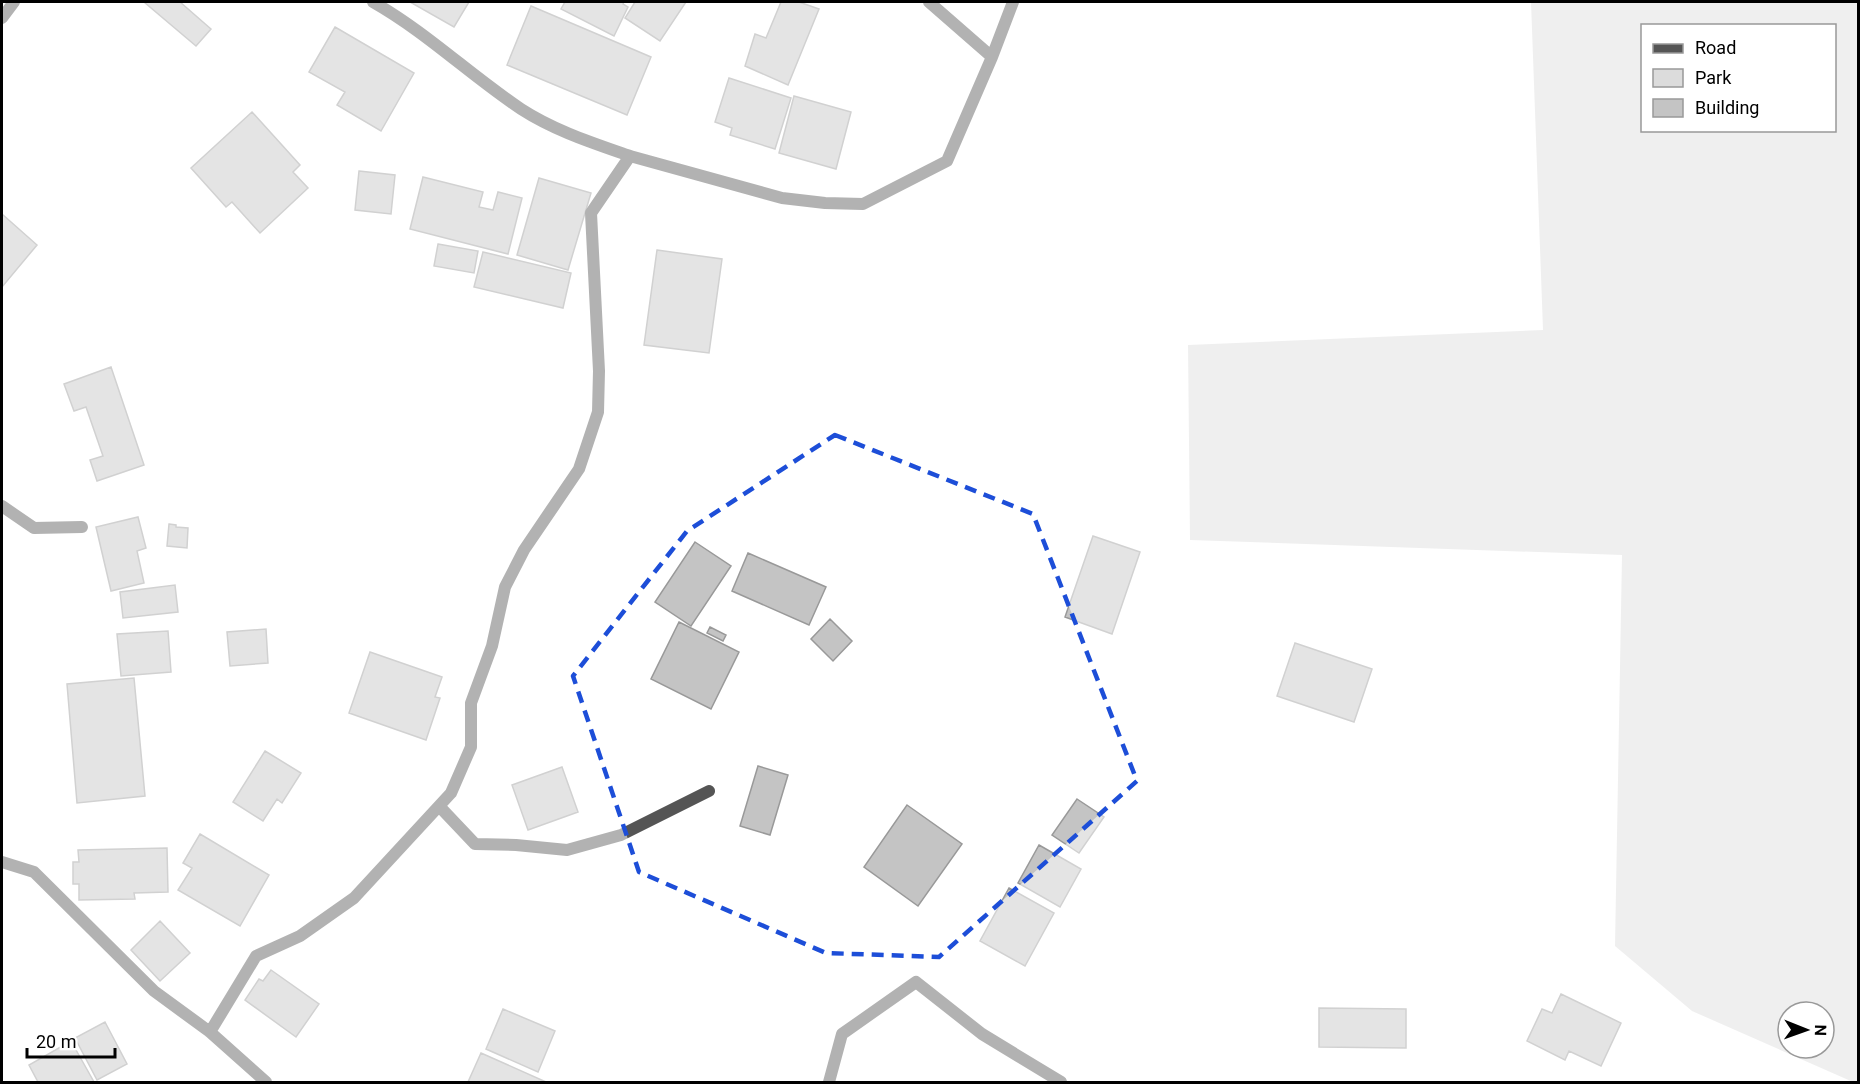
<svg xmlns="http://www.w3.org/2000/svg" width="1860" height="1084" font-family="Roboto,sans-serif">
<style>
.green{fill:#dcdcdc;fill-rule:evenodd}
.building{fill:#c4c4c4;stroke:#999;stroke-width:1.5}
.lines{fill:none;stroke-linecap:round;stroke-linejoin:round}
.street{stroke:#555;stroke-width:12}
.marked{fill:none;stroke:#1d4ed8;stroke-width:4.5;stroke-dasharray:12 8;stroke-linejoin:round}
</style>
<rect width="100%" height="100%" fill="#fff"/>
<path class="green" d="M1531,2H1858V1082H1853L1692,1011L1615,946L1622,555L1190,540L1188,345L1543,330ZM1642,26H1834V130H1642ZM1788,1012H1824V1048H1788Z"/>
<path class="building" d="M144,2H180L211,29L196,46Z
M410,2H469L454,27Z
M565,2H624L623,4L628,7L614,36L561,9Z
M635,2H686L660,41L625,18Z
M781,2H799L819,9L788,85L745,66L755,34L766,38Z
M531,6L651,57L627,115L507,65Z
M335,27L414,73L381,131L337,105L345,92L309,72Z
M729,78L791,98L775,149L730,135L732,128L715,122Z
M794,96L851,112L836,169L779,153Z
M252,112L300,165L293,172L308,188L260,233L232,202L226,207L191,168Z
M359,171L395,175L391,214L355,210Z
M423,177L483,192L479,207L493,210L498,192L522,198L508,254L410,229Z
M539,178L591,193L568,270L517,255Z
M2,214L37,245L2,287Z
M438,244L478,251L474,273L434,266Z
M657,250L722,259L709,353L644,345Z
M483,252L571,273L563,308L474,287Z
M111,367L144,465L97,481L90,460L103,456L86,407L74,411L64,384Z
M138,517L146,548L137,551L144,583L111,591L96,527Z
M169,524L176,525V527L188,528L187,548L167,546Z
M1093,536L1140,552L1112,634L1065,617Z
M695,542L731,566L691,626L655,602Z
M748,553L826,587L809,625L732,591Z
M175,585L178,612L123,618L120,592Z
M830,619L852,641L833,661L811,639Z
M679,622L739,652L711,709L651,679Z
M710,627L726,635L723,641L707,633Z
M266,629L268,663L230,666L227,632Z
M168,631L171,672L121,676L117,634Z
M1295,643L1372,669L1354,722L1277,696Z
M370,652L442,677L435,697L440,698L426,740L349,713Z
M134,678L145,796L77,803L67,684Z
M265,751L301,773L282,803L277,799L263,821L233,802Z
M758,766L788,775L770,835L740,826Z
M562,767L578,812L528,830L512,785Z
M1077,799L1104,817L1079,853L1052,835Z
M907,805L962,844L918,906L864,867Z
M200,834L269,875L240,926L178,890L192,868L183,863Z
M1039,845L1081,869L1060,907L1018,883Z
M167,848L168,892L134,893L135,899L79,900V884H73V862H79L78,850Z
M1009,888L1054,913L1025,966L980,941Z
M160,921L190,953L160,981L131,950Z
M271,970L319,1004L296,1037L245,1000L259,979L263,981Z
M1561,994L1621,1023L1601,1066L1569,1051L1565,1060L1527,1041L1542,1009L1552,1013Z
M1319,1008L1406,1009V1048L1319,1047Z
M503,1009L555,1031L538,1072L486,1049Z
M105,1022L127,1064L97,1080L75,1038Z
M71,1041L94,1082H38L29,1065Z
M481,1053L546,1082H468Z"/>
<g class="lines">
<path class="street" d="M929,2L992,57
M2,18L14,2
M630,156L782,198L825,203L863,204L947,161L992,57L1013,2
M2,506L34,528L82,527
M439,806L475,844L516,845L567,850L621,835L709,791
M2,862L34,872L154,991L210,1032L266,1082
M210,1032L256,956L300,936L354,898L451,793L471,747V703L492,646L505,587L524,550L579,469L598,412L599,371L591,213L630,156C593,143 555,131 521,109C470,75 426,32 373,2
M829,1082L842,1034L916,982L982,1034L1061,1082"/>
</g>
<path d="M0 0H1860V1084H0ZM835,435L1033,514L1137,781L939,957L826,953L639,872L573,676L687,531Z" fill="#fff" fill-opacity=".55" fill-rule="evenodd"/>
<path class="marked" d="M835,435L1033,514L1137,781L939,957L826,953L639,872L573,676L687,531Z"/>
<rect width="1860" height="1084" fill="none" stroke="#000000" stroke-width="6"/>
<rect x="1641" y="24" width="195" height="108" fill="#ffffff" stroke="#999999" stroke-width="1.5"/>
<rect x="1653" y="44" width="30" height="9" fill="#555555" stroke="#999999" stroke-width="1.5"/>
<text x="1695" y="54" font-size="18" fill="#000000">Road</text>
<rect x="1653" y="69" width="30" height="18" fill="#dcdcdc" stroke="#999999" stroke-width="1.5"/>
<text x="1695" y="84" font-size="18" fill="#000000">Park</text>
<rect x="1653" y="99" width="30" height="18" fill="#c4c4c4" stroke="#999999" stroke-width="1.5"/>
<text x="1695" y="114" font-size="18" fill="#000000">Building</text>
<g transform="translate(1806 1030) rotate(91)"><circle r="28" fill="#ffffff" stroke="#999999" stroke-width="1.5"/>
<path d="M0-4.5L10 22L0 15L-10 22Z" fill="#000000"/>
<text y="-9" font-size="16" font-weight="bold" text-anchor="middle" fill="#000000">N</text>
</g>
<path d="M27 1048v9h88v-9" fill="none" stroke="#000000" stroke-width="3"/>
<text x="36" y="1048" font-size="18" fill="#000000" stroke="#ffffff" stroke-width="4.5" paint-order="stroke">20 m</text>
</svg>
